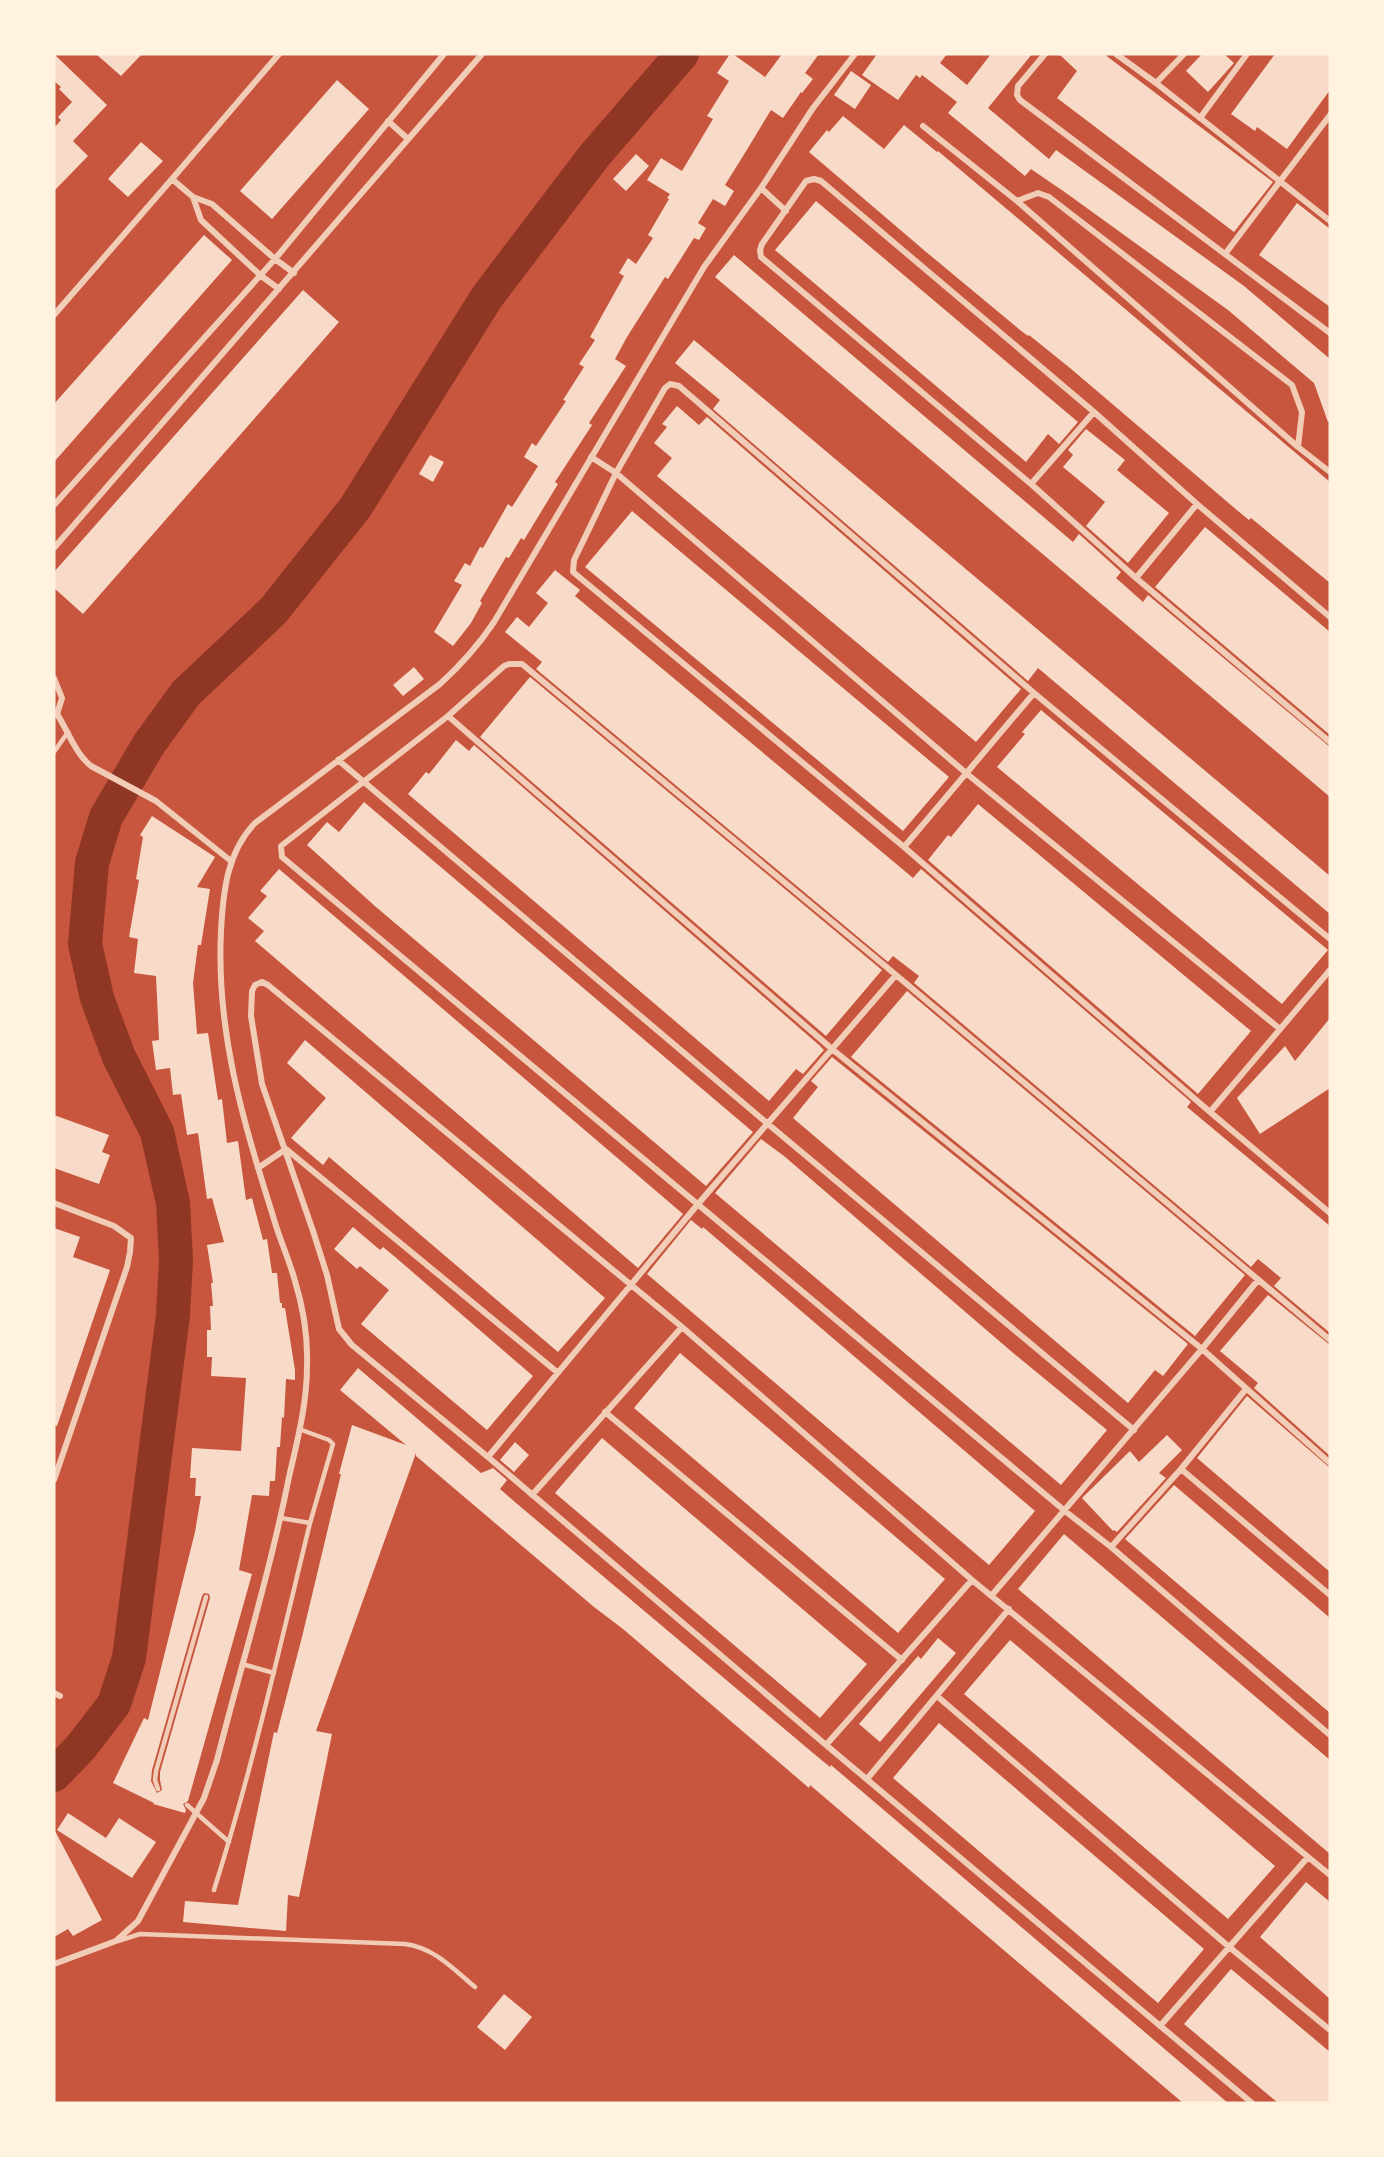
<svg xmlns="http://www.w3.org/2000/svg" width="1384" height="2157" font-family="Raleway,sans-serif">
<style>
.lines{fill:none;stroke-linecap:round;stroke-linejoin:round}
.river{stroke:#8f3625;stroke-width:34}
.building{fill:#f7dbc8;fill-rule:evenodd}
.service{stroke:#f1ccb7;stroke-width:4.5}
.minor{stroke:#f1ccb7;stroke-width:6}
</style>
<rect width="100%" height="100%" fill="#c8553d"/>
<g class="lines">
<path class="river" d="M54,1775L81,1747L114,1704L129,1658L173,1315L176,1260L173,1203L157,1132L119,1057L97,998L85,944L92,863L106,817L149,744L186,693L273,611L355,508L487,297L594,156L682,54"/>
</g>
<path class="building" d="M54,54L107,105L73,141L88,156L54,191V128L61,120L58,117L72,102L59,89L61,87L54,81Z
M96,54H142L121,76Z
M730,54H733L765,77L782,54H819L805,73L813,79L802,93L801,92L783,118L771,110L748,148L725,185L734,191L725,206L713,199L698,223L706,228L699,240L694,238L668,279L665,277L627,337L615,359L626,366L589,423L592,425L555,482L558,484L524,540L521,538L509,558L506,557L480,601L482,603L471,623L453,646L434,632L462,585L454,581L465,563L470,566L480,547L483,548L508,504L512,507L538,466L524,457L532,443L536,446L566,401L563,400L584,367L579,364L595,340L590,337L624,276L619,273L628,258L636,264L653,238L648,235L669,199L667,198L670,194L647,180L661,158L682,171L713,119L707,116L729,81L717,73Z
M877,54H947L940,63L967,85L991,54H1032L988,108L1049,159L1056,150L1244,286L1330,359V421L1328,422L1314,383L1228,310L1066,193L1031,169L1025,176L948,113L957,102L922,75L920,78L916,75L898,100L862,75Z
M1059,54H1104L1273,182L1234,232L1057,98L1077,71Z
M1202,54H1224L1234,63L1208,92L1186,71Z
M1275,54H1330V90L1287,149L1257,127L1255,131L1231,114Z
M851,71L871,85L855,109L834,95Z
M337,80L369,109L272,219L240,191Z
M843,116L884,149L904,125L937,152L938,151L1330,482V583L1251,518L1249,520L1238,511L1070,368L1029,335L1028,336L1020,330L925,251L809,152L827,130L829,132Z
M141,142L163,161L128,197L108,179Z
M636,154L649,166L626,191L613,179Z
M816,201L1078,422L1059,444L1048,434L1026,462L775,250Z
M1297,203L1330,229V307L1259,255Z
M204,235L232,260L54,462V404Z
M734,255L1073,542L1079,534L1121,572L1116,578L1143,602L1148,595L1330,747V797L715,277Z
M303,290L339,322L83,614L54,588V572Z
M694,340L1330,876V914L1038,668L1028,681L713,409L720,400L675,363Z
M677,406L699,425L707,417L1021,689L976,742L657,476L672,458L654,443L667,427L662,424Z
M1086,429L1125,460L1117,470L1169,513L1128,563L1086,526L1105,502L1063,467L1073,455L1068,450Z
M430,455L444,462L433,482L419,474Z
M632,511L949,777L903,831L585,567Z
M1205,527L1330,632V735L1155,587Z
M555,570L580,590L575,596L888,857L913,878L921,869L1191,1102L1187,1107L1330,1226V1333L1274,1286L1281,1278L1258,1259L1251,1267L914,983L919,976L893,956L888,962L536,669L542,662L505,632L517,617L529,627L548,603L536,593Z
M414,667L424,679L403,696L393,685Z
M530,677L882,970L826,1036L480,737Z
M1041,710L1328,950L1282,1004L997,767L1025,734L1022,732Z
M456,740L469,751L474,745L819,1045L824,1050L803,1074L796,1069L769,1101L408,794L426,772L429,774Z
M364,802L753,1132L706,1186L376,907L307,845L327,822L339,832Z
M978,804L1251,1031L1198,1094L928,860L948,835L951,837Z
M152,816L215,857L197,887L210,889L201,945H198L193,983L197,1034L208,1033L218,1100L222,1099L227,1143L238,1141L246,1200L252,1198L263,1240L267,1239L272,1273H277L280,1303H282V1308H285L295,1370V1380L286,1379L284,1418L282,1417L280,1447H277L275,1481H270L269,1496L252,1495L239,1570L252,1574L188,1801L183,1804L186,1810L185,1813L153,1804L154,1803L113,1783L144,1718L148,1720L195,1532L201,1496H195L196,1478H190L192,1448L241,1451L246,1378L211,1376L212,1357H207V1330H211L210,1306H213L211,1283H213L207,1245L224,1242L212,1198L207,1199L198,1133L187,1135L181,1094L173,1095L170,1068L156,1070L152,1041L159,1040L156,976L134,973L138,939L129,937L139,880L136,879L143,837L140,835ZM204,1593L209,1594L210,1598L160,1772V1780L162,1790L157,1793L151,1781L152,1770L202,1596Z
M279,869L683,1214L638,1268L255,941L264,931L248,918L267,896L260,891Z
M907,991L1245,1275L1195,1336L851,1057Z
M1330,1018V1088L1260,1134L1237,1098L1285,1046L1295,1061Z
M305,1040L605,1298L558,1352L329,1157L323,1165L291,1138L326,1098L287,1063Z
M832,1057L1188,1344L1163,1376L1155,1370L1128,1403L793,1118L818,1087L811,1081Z
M54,1115L109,1135L102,1152L110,1155L99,1184L54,1168Z
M761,1139L784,1156L1012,1352L1107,1430L1061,1485L715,1193Z
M691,1220L702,1229L703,1227L1035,1511L989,1565L647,1274Z
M353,1227L380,1250L383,1247L394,1256L533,1376L487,1430L361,1324L389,1290L360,1266L357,1269L334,1249Z
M54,1228L80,1237L73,1257L110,1270L57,1426L54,1425Z
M1268,1295L1330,1345V1456L1254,1388L1258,1383L1220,1351Z
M680,1353L945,1579L898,1633L634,1408Z
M358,1368L481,1473L493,1468L507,1480L500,1489L522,1508L813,1753L830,1767L831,1765L1228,2103H1183L810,1785L809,1788L623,1629L594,1607L416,1456V1453L316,1731L332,1734L299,1897L288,1895L286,1931L183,1922L185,1901L238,1905L274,1732L277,1733L302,1637L341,1474H339L352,1425L406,1445L340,1390Z
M1247,1396L1330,1468V1572L1197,1458Z
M1167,1435L1182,1450L1159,1473L1166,1478L1117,1532L1114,1530L1113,1531L1082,1498L1130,1451L1139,1462Z
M602,1438L867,1664L820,1718L555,1493Z
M515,1442L529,1455L514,1472L500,1460Z
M1174,1485L1330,1618V1713L1125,1539Z
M1064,1534L1330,1760V1854L1018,1589Z
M938,1638L956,1653L880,1742L859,1724L918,1656L921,1659Z
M1010,1640L1275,1866L1228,1919L964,1694Z
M939,1723L1204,1949L1158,2003L893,1778Z
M68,1813L106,1838L119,1818L156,1842L132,1878L57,1830Z
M54,1829L102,1920L73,1936L68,1929L54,1937Z
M1306,1882L1330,1902V1999L1260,1937Z
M1231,1969L1330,2052V2103H1278L1184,2024Z
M504,1994L532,2017L505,2050L477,2027Z"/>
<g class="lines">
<path class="service" d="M54,752L68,732
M299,1429L329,1440L333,1444L310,1523
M242,1664L274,1673
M158,1789L155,1780L156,1771L206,1597
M187,1805L229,1842
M214,1890C252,1770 280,1646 310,1523L281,1518
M118,1941L140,1934L405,1944C435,1948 453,1969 475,1987"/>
<path class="minor" d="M1045,54L1018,86L1017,95L1020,100L1330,333
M1116,54L1156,83L1330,221
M1156,83L1184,54
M1200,118L1247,54
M388,121L408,139
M923,126L1017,201L1298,447L1330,472
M172,179L279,54
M761,188L786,211
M193,197L201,220L260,275L279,289
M1017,201L1038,193L1049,197L1292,385L1302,412L1298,447
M1225,254L1330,115
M54,315L172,179L193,197L212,204L275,259L294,273
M591,457L616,473L966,773L1280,1029
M1031,484L1094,412
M54,505L275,259L444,54
M54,548L482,54
M1136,578L1197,504
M1330,617L1197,504L1094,412L821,181L814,179L806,181L762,244L760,250L761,257L1031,484L1136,578L1330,742
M54,678L62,698L57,714
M54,714H57C68,731 75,753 91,766L156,801L231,861
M448,716L832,1049L1202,1349L1330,1463
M338,760L768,1124L1134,1430
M904,847L1034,693
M1330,939L1034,693L679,386L670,384L665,388L616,473L574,560L573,572L904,847L1210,1112L1330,1213
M1210,1112L1330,970
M258,1168L286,1149L557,1372
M54,1203L114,1226L131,1238L130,1252L127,1267L54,1480
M1330,1340L896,975L522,664H509L504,666L448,716L281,846L282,857L1065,1511L1111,1547L1330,1735
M605,1412L902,1660
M488,1457L698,1204L896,975
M1181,1469L1330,1595
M532,1495L682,1327
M1111,1547L1181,1469L1246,1389
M992,1595L1202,1349L1258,1280
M54,1693L60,1696
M937,1696L1228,1946L1330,2030
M826,1745L972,1580
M867,1779L1009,1609
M54,1964L116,1941L138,1921L204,1798L217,1760C241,1666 270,1572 289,1477C297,1442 307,1404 307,1367C308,1339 303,1307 295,1281C289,1259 279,1238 273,1216C243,1120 216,1033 221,931C223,892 227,852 255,823L440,684C461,665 478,646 494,622L704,267L761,188L813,108L855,54
M1160,2026L1308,1857
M1252,2103L826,1745L488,1457L352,1345L339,1329L327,1275L313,1231L262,1084L251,1016L252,991L255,985L262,982L268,985L682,1327L972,1580L1330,1875"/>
</g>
<rect width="1384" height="2157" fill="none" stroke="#fff3e0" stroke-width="111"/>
</svg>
